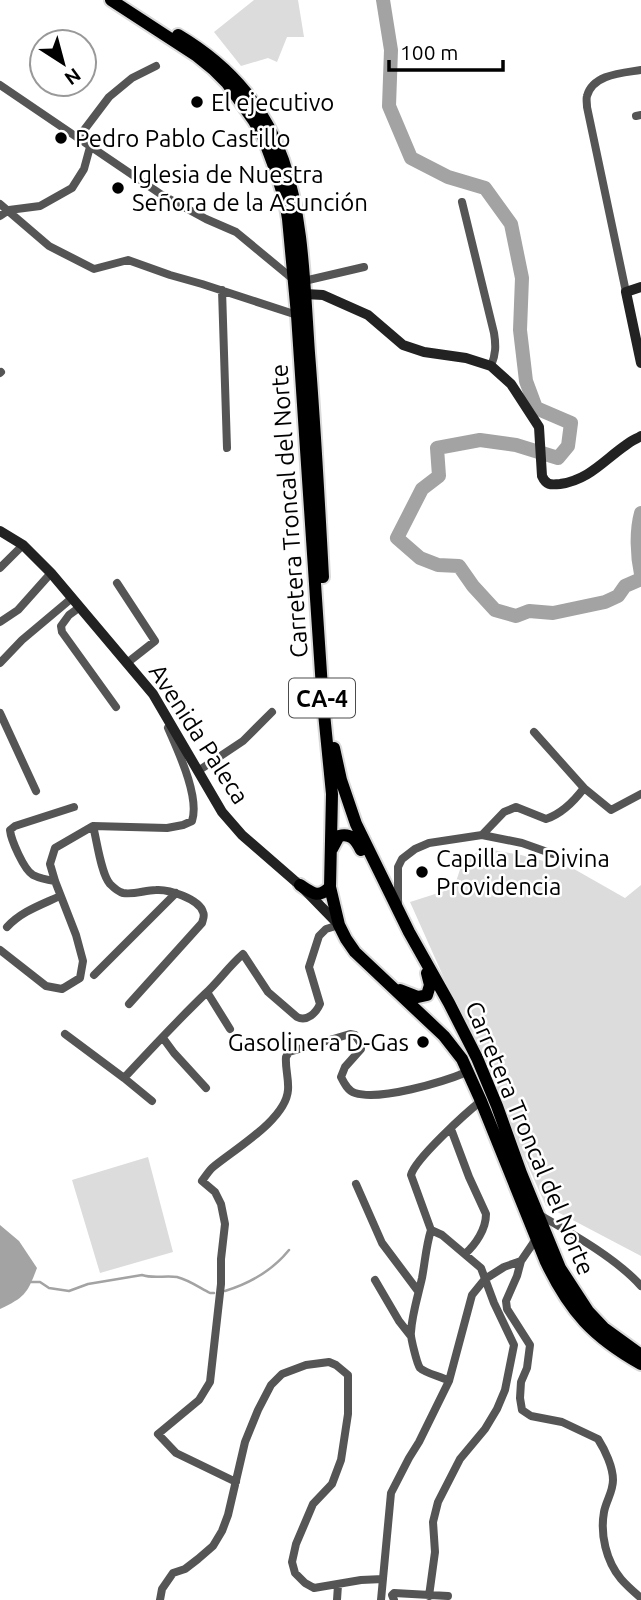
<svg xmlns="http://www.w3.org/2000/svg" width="641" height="1600" font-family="Ubuntu,sans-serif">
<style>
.green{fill:#dcdcdc}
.water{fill:#a3a3a3}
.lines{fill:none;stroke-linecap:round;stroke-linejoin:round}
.stream{stroke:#a3a3a3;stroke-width:2.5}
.river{stroke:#a3a3a3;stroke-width:14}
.primary-casing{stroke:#dbdbdb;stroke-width:16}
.street{stroke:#555;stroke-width:8}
.secondary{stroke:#222;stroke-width:10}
.primary{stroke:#000;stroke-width:12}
.poi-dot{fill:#000;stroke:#fff;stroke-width:2.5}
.labels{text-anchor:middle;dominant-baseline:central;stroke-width:5;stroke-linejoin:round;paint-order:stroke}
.shield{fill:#fff;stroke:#4c4c4c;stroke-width:2}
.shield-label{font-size:23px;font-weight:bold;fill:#000}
.poi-label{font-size:24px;fill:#000;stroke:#fff;text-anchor:start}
.street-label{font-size:24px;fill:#000;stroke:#fff}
</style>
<rect width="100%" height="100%" fill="#fff"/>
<path class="green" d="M254,0H298L304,37H287L277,62L268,58L241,66L214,32Z
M487,849L521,855L574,869L625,898L641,885V1256L546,1206L410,902L454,888L464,857Z
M148,1157L173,1252L100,1273L72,1180Z"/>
<path class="water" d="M0,1225L19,1241L37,1268C27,1294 25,1297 0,1309Z"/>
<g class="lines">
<path class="stream" d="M30,1282H40L49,1288L69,1291L88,1284L142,1275C154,1279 165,1275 177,1277C189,1280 200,1288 210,1293H214
M225,1291C251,1283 272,1271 289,1250"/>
<path class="river" d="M383,0L391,50L389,106L411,158L448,177L485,188L511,224L522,278L520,330L526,381L536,408L571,423L568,446L558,458L516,445L480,440L437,448L439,476L422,489L397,538L420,558L438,565L459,566L473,586L495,610L516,616L529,611L553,613L605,602L618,596L625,586L641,579
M641,513C636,531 637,555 641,574"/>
<g class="primary-casing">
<path id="primary" d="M111,0L197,56L213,69L227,83L254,121L263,137L276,172L285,201L288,219L297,315L323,703L332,794L330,887L339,925L346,939L355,952L444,1036L462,1059L481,1101L546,1262C570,1312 593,1337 641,1364
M178,35C304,110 300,223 309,353C315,427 319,502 323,577
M334,748L341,780L356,824L409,932L449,1003L477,1058L497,1106L521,1173L560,1268L588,1311L604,1328L641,1355
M332,849L339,836C351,833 356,840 361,850
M300,885C312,893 318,899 330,887
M400,990L418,997L427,995L430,985L427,973"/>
</g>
<path class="street" d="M0,85L162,195L206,219L236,232L294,280
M636,116L641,115
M78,138L109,97L132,78L156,66
M462,202L494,333C496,345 496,354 491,366
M0,204L49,246L94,269L128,260L170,275L202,284L297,315
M0,216L9,210L40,206L72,188L84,169L90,147
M304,281L364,267
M222,290L227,448
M626,292L587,107C587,103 586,99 587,96C593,74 623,73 641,70
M0,373L1,372
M0,568L23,545
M117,583L155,641L127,663
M80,607L69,615L61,626L62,632L116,707
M0,622L18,610L51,573
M0,663L22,640L72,598
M0,713L36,791
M198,771L243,741L272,712
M584,788L611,810L641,794
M93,826C97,841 101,874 110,884C113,887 119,892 123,893C134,895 145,890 156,890C169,889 199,899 203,912C205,916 203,919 202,923L129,1004
M482,835L504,812L516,807L546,819C561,814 575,800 584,788L534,732
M55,881C48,880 39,878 33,875C24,870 11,840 10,830L15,826L74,807
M398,906V867L402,859L415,849L429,843L482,835L522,843L553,854
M7,927C22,911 41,905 60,896
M0,950L46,986L62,989L80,978L83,961L76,935L55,881L50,864L55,848L93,826L167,828L183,825L192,821C200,797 178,751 168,728
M94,975L176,893
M207,992L230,1029
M65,1034L124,1078C151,1049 177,1021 205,994C219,981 229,966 243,954L268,992L297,1017C307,1022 316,1013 320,1004L309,967L319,936L326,929L339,925
M163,1038L174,1053L206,1088
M124,1078L152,1101
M451,1129L469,1177L486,1214C486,1229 476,1244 465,1254
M356,1184L382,1243L418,1291
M538,1214C571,1233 616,1258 641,1286
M431,1230C426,1246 425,1262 422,1278C418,1296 412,1314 411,1332C410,1336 417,1364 420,1368C425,1373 442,1377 449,1381
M536,1239L521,1261L517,1276L506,1301L507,1309L530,1345L527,1368L521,1382L520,1398L522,1410L531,1416L562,1422L598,1439C605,1450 613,1467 613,1480C613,1492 606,1501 604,1512C600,1534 606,1561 621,1579C627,1586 634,1592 641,1598
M375,1280L399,1321L410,1335
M236,1482L176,1453L158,1434L199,1400L210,1382L221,1284V1259L225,1224L221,1204L215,1192L202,1181C205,1177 208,1172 212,1168C233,1150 286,1120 288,1090C289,1079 285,1068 286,1057L289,1052L350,1034L355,1035L361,1044V1049L345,1067L341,1077C344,1083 348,1091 355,1093C380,1101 443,1082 467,1072
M429,1596L435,1552L433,1522L438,1502L460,1459L485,1429L497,1409L505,1390L514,1345L494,1303L481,1268L442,1235L431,1230L411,1175C415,1159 467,1112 481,1101
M160,1600L162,1589L173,1573L185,1569L198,1559L213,1546L222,1531L228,1515L245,1442L258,1410L271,1385L282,1374L306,1365L329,1362L336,1365L348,1375V1414L341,1460L332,1484L313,1504L296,1544L292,1562L295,1573L305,1583L314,1588L361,1580L383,1579
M337,1600L338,1585
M381,1600L391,1493L409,1458L419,1442L449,1381L472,1295L485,1279L504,1267L521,1261
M394,1600L392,1595L394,1593L448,1596"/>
<path class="secondary" d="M641,287L626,292L641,363
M305,294L323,295L368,315L403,345L424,352L466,358L491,366L511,384L539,427L542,476C546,485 550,485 560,484C589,480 604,460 626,445C631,441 636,439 641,436
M0,531L23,545L51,573L153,694L222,812L242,835L303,888L339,925"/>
<use href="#primary" class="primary"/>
</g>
<g class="poi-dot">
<circle cx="197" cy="102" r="7"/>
<circle cx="61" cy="138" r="7"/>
<circle cx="118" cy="188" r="7"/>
<circle cx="422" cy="872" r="7"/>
<circle cx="423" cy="1042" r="7"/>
</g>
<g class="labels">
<rect class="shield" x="289" y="678.5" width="66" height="39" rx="5"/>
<g class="shield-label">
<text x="322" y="698">CA-4</text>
</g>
<g class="poi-label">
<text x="211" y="102">El ejecutivo</text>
<text x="75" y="138">Pedro Pablo Castillo</text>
<text x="132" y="174">Iglesia de Nuestra<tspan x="132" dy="28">Señora de la Asunción</tspan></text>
<text x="436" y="858">Capilla La Divina<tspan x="436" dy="28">Providencia</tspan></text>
<text x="409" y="1042" text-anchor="end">Gasolinera D-Gas</text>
</g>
<g class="street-label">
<text transform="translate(289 511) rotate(-94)">Carretera Troncal del Norte</text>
<text transform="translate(199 734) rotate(57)">Avenida Paleca</text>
<text transform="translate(530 1138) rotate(67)">Carretera Troncal del Norte</text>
</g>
</g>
<g transform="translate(63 63) rotate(144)"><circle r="33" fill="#ffffff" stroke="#999999" stroke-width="2"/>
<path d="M0-5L12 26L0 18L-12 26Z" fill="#000000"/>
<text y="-10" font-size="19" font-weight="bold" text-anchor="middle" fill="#000000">N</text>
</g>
<path d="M389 60v10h114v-10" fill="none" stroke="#000000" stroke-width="3.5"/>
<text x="400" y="60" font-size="21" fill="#000000" stroke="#ffffff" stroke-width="5" paint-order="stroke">100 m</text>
</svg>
